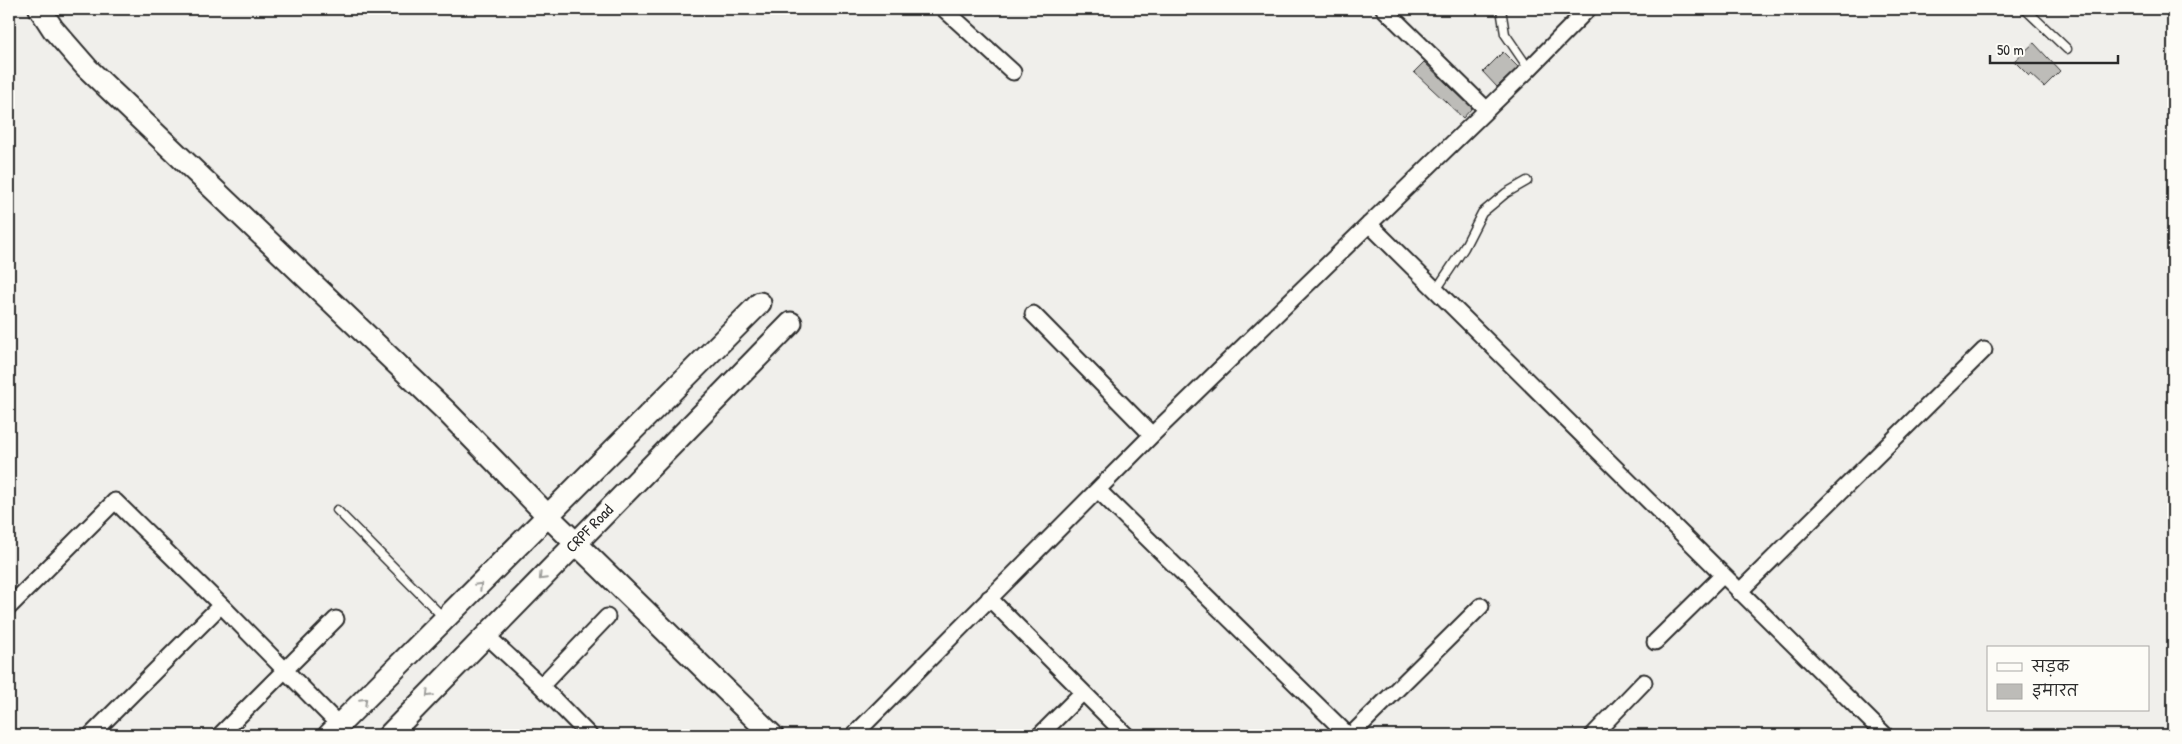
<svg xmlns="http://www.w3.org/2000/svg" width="2182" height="744" font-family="'Patrick Hand','Playpen Sans Deva',sans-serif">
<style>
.building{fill:#bdbcb8;stroke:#2b2b2b}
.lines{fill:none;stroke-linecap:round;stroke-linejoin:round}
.lane-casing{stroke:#2b2b2b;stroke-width:11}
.street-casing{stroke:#2b2b2b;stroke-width:19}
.secondary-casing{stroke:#2b2b2b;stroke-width:25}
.lane{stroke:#fdfcf7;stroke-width:8}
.street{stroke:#fdfcf7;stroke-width:15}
.secondary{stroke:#fdfcf7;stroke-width:21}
.oneway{stroke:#9e9e9b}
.labels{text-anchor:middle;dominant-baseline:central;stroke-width:4.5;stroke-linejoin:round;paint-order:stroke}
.street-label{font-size:16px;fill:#2b2b2b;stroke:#fdfcf7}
</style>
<rect width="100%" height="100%" fill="#f0efeb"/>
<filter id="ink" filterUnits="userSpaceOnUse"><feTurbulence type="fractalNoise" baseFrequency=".02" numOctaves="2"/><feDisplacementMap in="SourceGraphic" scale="10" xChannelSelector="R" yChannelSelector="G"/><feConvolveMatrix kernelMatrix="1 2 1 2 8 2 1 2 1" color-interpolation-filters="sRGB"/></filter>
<g filter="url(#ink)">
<path class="building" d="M2034,43L2060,71L2044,87L2030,74L2029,76L2014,61Z
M1503,52L1518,67L1497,87L1483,72Z
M1424,62L1472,108L1463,118L1414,72Z"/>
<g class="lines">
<g class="lane-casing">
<path id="lane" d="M1501,9L1505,34L1529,69
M2025,9L2067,49
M1436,290L1464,248L1482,213L1506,193L1527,181
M337,510L444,618"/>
</g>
<g class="street-casing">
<path id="street" d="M944,9L1013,72
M1384,9L1486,109
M1369,224L1885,735
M1033,314L1152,435
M1098,490L1348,735
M1739,592L1984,350
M989,598L1126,735
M9,607L115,501L221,605
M486,635L541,686L589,735
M1655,642L1723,575
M541,686L607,617
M91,735L221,605L339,725
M220,735L336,619
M854,735L1152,435L1529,69L1588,9
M1040,735L1082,693
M1351,735L1481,606
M1593,735L1644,682"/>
</g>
<g class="secondary-casing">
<path id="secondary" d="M40,9L53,29L87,68L447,412L549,517L772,735
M329,735L760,303
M389,735L791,323"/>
</g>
<use href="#lane" class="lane"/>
<use href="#street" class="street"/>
<use href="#secondary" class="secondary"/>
</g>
<defs><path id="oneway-chevron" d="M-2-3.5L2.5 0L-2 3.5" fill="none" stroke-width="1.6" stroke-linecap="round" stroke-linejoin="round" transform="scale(1.25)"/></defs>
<g class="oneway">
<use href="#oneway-chevron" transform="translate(542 577) rotate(134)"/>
<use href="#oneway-chevron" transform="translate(479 586) rotate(-45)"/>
<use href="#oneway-chevron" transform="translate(429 694) rotate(134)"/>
<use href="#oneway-chevron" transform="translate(364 701) rotate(-45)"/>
</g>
</g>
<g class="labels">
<g class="street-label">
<text transform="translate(589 528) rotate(-46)">CRPF Road</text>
</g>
</g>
<rect width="2182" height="744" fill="none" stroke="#fdfcf7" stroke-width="30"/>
<rect x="15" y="15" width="2152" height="714" fill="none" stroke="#2b2b2b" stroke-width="2" filter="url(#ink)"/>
<rect x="1987" y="646" width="162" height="65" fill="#fdfcf7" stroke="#a9a8a5"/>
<rect x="1997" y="663" width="25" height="8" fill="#fdfcf7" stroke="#a9a8a5"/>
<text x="2032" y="672" font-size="15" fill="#2b2b2b">सड़क</text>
<rect x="1997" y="684" width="25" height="15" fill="#bdbcb8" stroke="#a9a8a5"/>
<text x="2032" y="696" font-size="15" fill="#2b2b2b">इमारत</text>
<path d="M1990 55v8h128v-8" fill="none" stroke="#2b2b2b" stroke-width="2.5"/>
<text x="1997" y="55" font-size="15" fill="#2b2b2b" stroke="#fdfcf7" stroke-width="4" paint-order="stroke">50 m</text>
</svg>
